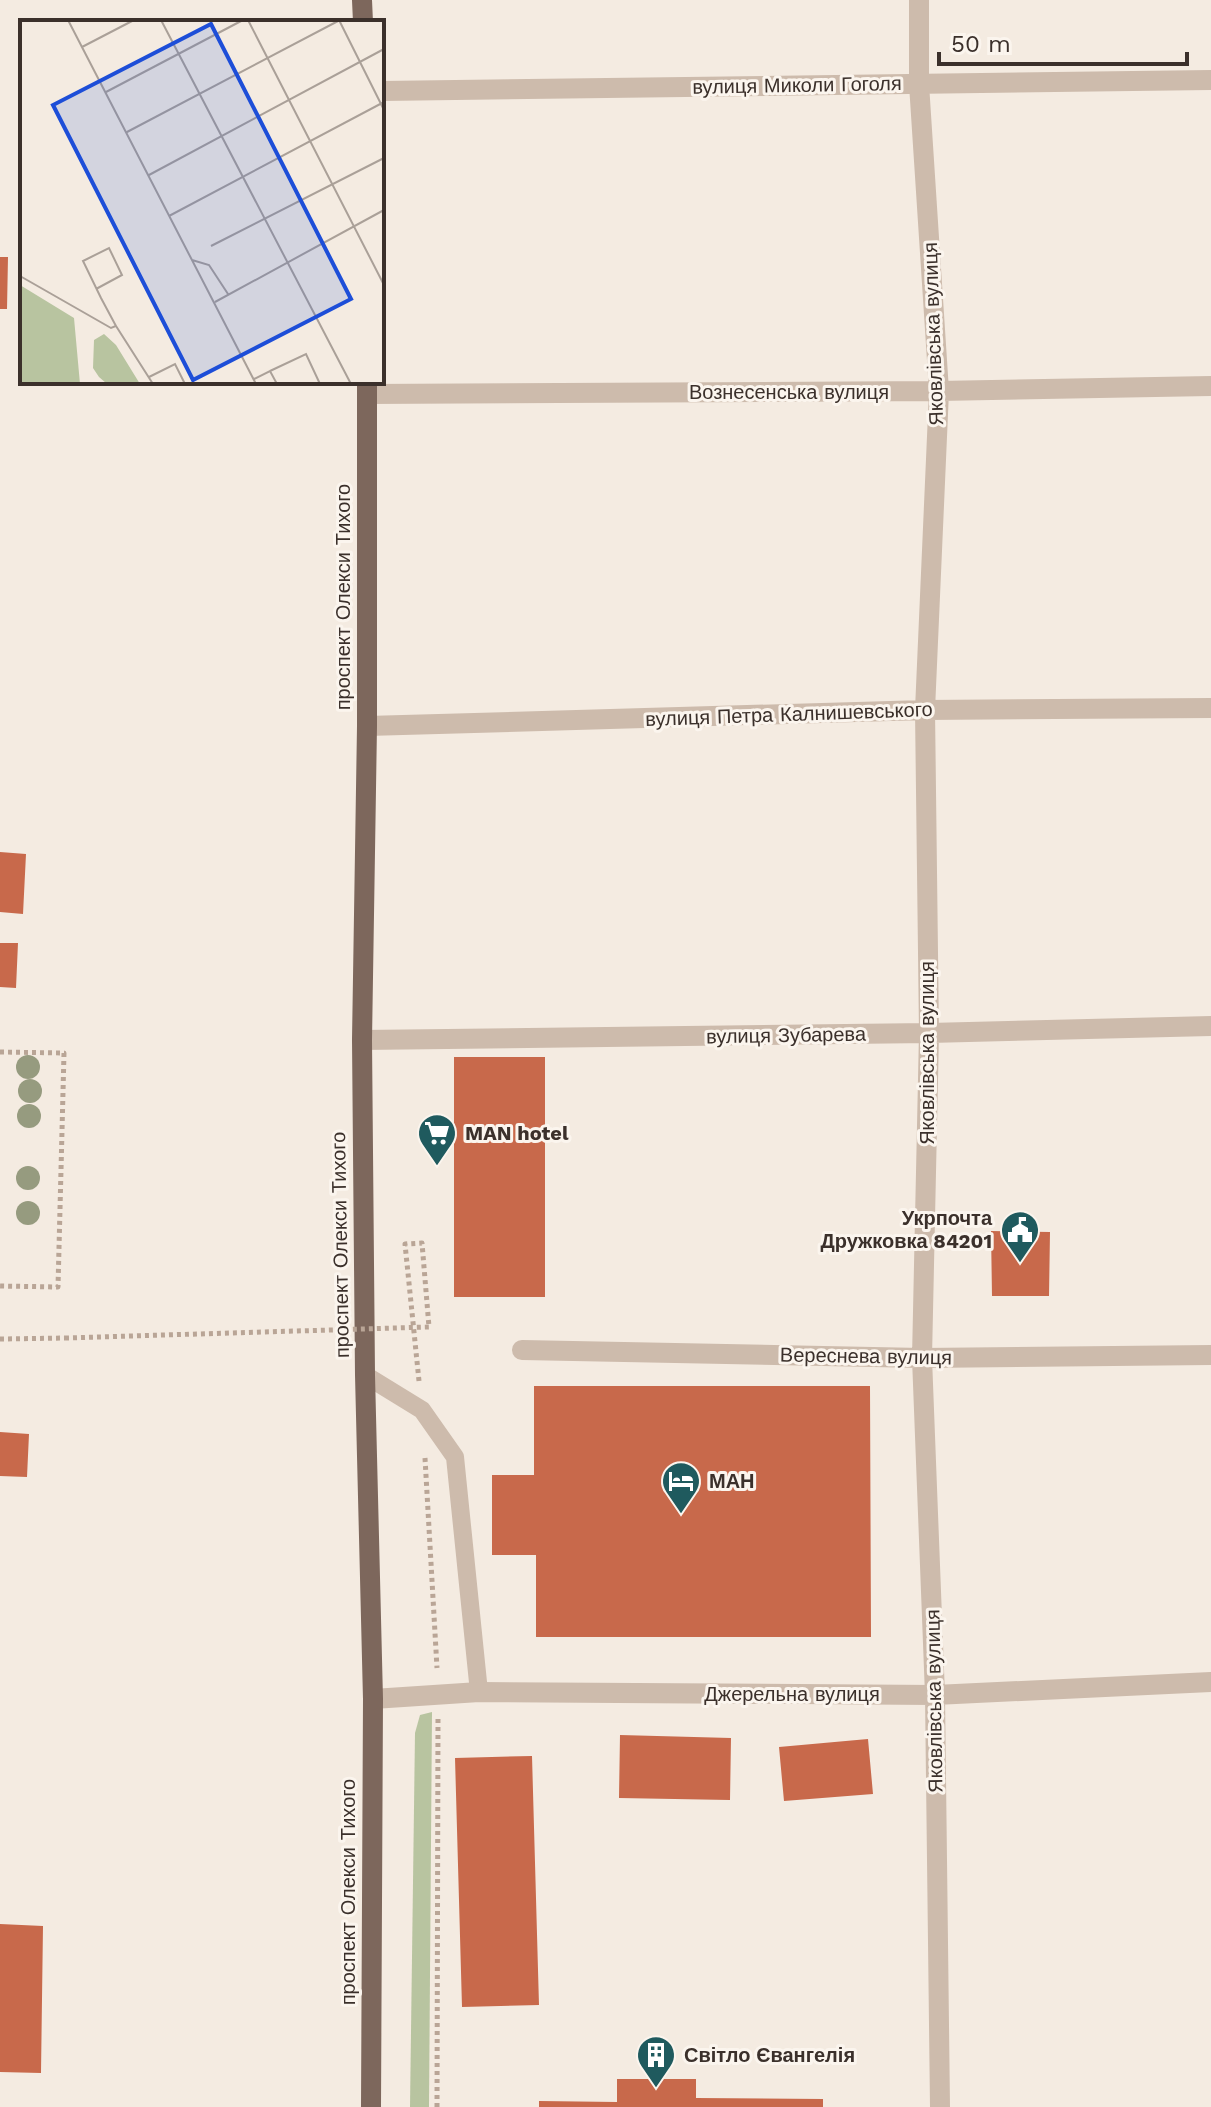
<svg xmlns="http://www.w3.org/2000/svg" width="1211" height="2107" font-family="'Work Sans',sans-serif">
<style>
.green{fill:#b8c4a0}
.building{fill:#c8694b}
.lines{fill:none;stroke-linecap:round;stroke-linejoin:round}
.path{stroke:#b9a596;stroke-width:5;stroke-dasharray:4 4;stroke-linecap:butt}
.service{stroke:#cdbbac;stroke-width:18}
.minor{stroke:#cdbbac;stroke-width:20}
.primary{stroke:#7d675c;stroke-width:20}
.path-bridge{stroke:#b9a596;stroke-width:5;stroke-dasharray:4 4;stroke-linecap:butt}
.tree{fill:#969b7f}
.labels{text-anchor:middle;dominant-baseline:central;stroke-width:6;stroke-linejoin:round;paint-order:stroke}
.street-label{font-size:20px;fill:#3b302b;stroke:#fbf5ee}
.poi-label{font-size:20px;font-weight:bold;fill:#3b302b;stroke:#fbf5ee;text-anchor:start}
.inset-road{fill:none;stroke:#aaa098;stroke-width:2}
.view{fill:#1d4ed8;fill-opacity:0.15;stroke:#1d4ed8;stroke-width:4}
.inset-edge{fill:none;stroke:#3b302b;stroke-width:4}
</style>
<rect width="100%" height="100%" fill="#f4ebe1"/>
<path class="green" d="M432,1712L429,2107H410L415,1733L420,1715Z"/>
<path class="building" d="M0,257H8L7,309H0Z
M0,852L26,854L23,914L0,912Z
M0,943H18L16,988L0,987Z
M454,1057H545V1297H454Z
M991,1231L1050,1232L1049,1296H992Z
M534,1386H870L871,1637H536V1555H492V1475H534Z
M0,1432L29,1434L27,1477L0,1476Z
M620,1735L731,1738L730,1800L619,1798Z
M868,1739L873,1794L784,1801L779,1747Z
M532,1756L539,2005L462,2007L455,1758Z
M0,1924L43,1926L41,2073L0,2072Z
M617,2079H696V2098L823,2099V2107H539V2101L617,2102Z"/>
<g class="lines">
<path class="path" d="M0,1052L64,1053L58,1287L0,1286
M0,1339L65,1338
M419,1381L405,1244L422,1243L429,1327
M425,1458L437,1668
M437,2107L438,1718"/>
<path class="service" d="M365,1375L422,1410L455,1457L479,1692"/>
<path class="minor" d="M919,0V84L939,391L925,710L929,1033L922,1358L935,1695L940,2107
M382,91L1211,80
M367,394L939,391L1211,386
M367,726L925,710L1211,708
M362,1040L929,1033L1211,1026
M522,1350L922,1358L1211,1355
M373,1699L479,1692L935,1695L1211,1682"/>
<path class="primary" d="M362,0L363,22
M367,382V726L362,1040L365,1375L373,1699L371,2107"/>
<path class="path-bridge" d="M65,1338L429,1327"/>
</g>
<g class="tree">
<circle cx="28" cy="1067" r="12"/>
<circle cx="30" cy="1091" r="12"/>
<circle cx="29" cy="1116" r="12"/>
<circle cx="28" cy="1178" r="12"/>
<circle cx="28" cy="1213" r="12"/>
</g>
<defs>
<g id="supermarket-pin" transform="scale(2)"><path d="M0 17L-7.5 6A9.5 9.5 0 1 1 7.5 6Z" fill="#1f5a5e" stroke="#fbf5ee"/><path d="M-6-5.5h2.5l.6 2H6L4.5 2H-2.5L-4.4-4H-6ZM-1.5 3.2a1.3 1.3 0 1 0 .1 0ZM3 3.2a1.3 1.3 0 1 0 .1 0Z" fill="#fff"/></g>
<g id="civic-pin" transform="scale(2)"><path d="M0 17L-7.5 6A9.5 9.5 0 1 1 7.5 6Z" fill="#1f5a5e" stroke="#fbf5ee"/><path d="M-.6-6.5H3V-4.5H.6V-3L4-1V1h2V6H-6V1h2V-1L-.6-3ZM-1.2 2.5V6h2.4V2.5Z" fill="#fff"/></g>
<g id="hotel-pin" transform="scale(2)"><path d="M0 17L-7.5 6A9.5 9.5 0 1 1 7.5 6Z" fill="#1f5a5e" stroke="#fbf5ee"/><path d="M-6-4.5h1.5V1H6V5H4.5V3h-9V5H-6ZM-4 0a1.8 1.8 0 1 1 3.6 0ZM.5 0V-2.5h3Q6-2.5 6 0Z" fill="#fff"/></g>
<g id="building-pin" transform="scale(2)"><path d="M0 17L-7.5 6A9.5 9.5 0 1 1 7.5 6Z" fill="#1f5a5e" stroke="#fbf5ee"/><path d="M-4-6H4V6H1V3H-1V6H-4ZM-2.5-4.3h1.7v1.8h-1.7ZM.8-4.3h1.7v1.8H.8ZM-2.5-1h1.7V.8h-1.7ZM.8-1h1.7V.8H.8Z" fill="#fff"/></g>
</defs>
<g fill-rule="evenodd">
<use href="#supermarket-pin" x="437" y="1133"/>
<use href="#civic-pin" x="1020" y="1230"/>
<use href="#hotel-pin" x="681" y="1481"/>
<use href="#building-pin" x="656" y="2055"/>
</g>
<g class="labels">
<g class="street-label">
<text transform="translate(797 85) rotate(-1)">вулиця Миколи Гоголя</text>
<text transform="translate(933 334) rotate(-92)">Яковлівська вулиця</text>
<text x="789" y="392">Вознесенська вулиця</text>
<text transform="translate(343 597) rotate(-90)">проспект Олекси Тихого</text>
<text transform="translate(789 714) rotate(-2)">вулиця Петра Калнишевського</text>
<text transform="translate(786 1035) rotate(-1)">вулиця Зубарева</text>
<text transform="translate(927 1053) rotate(-90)">Яковлівська вулиця</text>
<text transform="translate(340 1245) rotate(-91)">проспект Олекси Тихого</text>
<text transform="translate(866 1356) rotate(1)">Вереснева вулиця</text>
<text x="792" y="1694">Джерельна вулиця</text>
<text transform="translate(934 1701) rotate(-91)">Яковлівська вулиця</text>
<text transform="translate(348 1892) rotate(-90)">проспект Олекси Тихого</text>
</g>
<g class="poi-label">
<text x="465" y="1133">MAN hotel</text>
<text x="992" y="1218" text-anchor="end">Укрпочта<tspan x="992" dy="23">Дружковка 84201</tspan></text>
<text x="709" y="1481">МАН</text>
<text x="684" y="2055">Світло Євангелія</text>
</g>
</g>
<g transform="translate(20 20)">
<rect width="364" height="364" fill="#f4ebe1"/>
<path d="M0,265L54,298L60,364H0ZM84,314L96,325L120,364L86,363L79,357L73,348L74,320Z" fill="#b8c4a0"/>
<path class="inset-road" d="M48,0L236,364M141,0L331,364M228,0L364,265M319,0L364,90M62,27L114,0M86,72L223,0M107,112L320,0M129,155L364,29M149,196L364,82M191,226L364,138M172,240L189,245L208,274M0,256L91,308L96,306L81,278L63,241L89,228L102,255L76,269M195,282L364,190M96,306L133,364M250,351L286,334L300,364M129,357L155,344L165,364M234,359L250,351L257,364"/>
<path class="view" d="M191,4L331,279L173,360L33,85Z"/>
<rect width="364" height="364" class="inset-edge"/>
</g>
<path d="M939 52v12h248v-12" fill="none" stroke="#3b302b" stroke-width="4"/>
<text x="951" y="52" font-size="24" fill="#3b302b" stroke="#fbf5ee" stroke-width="6" paint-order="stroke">50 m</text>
</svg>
